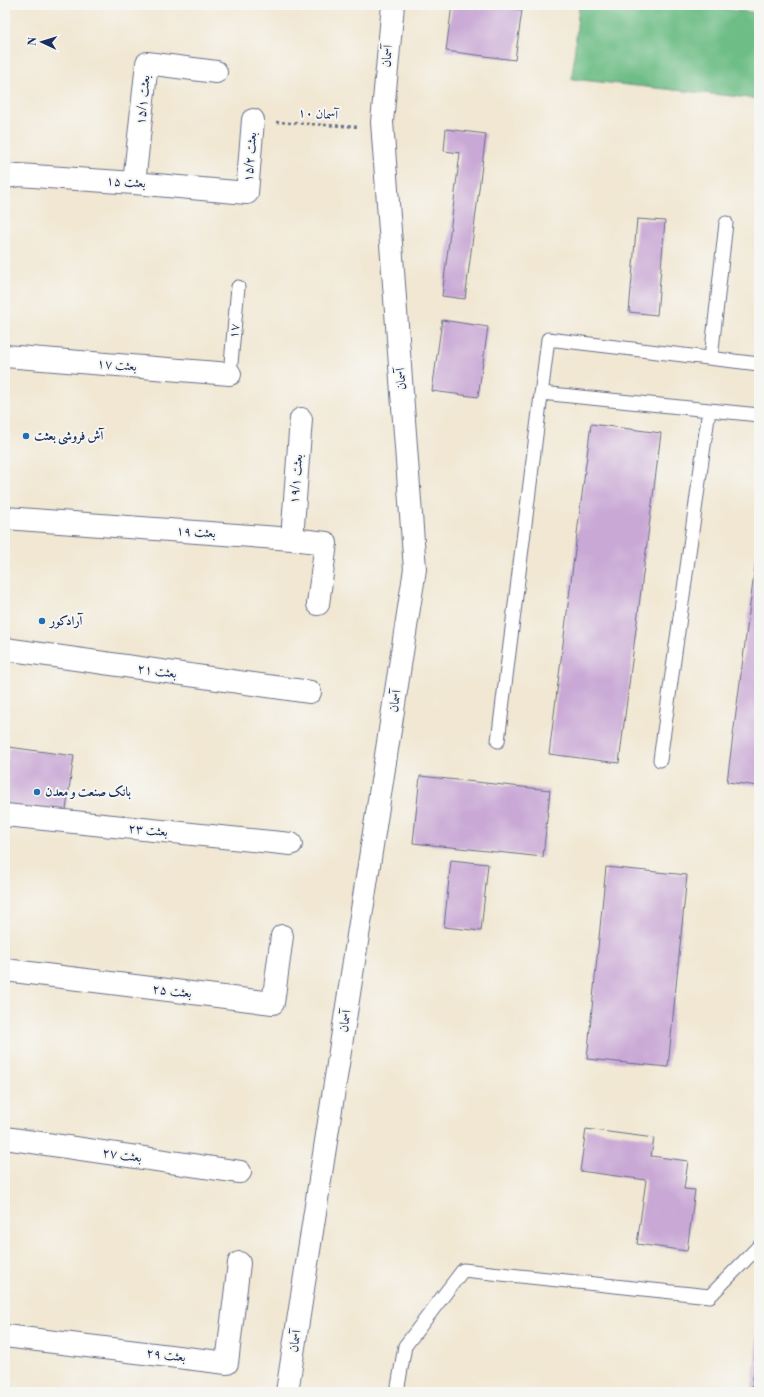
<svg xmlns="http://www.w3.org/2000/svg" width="764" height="1397" font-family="'Libre Bodoni',Amiri,serif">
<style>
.forest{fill:#6ebd86;stroke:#447672}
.building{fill:#c9a8d5}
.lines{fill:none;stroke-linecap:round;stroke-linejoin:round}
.lane-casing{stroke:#666f87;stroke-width:15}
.street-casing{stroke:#666f87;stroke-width:24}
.secondary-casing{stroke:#666f87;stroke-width:24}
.path{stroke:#666f87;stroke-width:2.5;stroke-dasharray:3 3;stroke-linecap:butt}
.lane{stroke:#fff;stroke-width:13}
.street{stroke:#fff;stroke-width:22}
.secondary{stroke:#fff;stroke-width:22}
.poi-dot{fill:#1f6fb2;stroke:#f6f6f2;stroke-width:1.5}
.labels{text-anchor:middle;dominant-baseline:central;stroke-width:4;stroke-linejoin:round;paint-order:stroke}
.street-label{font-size:13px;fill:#1b2f5e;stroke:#f6f6f2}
.poi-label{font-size:13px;font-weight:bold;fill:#1b2f5e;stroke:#f6f6f2;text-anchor:start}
</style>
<rect width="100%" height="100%" fill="#f6f6f2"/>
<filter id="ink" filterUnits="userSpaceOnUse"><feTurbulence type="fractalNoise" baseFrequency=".025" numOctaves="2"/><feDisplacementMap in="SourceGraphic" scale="8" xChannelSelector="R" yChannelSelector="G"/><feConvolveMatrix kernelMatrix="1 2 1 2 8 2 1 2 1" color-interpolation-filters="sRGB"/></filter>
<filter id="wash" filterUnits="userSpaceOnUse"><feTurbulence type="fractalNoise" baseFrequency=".012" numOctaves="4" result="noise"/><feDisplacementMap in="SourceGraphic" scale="16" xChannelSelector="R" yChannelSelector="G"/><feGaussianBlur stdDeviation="0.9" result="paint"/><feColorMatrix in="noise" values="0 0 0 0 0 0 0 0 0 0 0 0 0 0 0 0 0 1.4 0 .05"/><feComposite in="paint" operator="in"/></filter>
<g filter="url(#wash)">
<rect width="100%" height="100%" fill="#f1e7d2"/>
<path class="forest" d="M579,5H683L759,13V99L572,79Z"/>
<g id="blocks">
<path class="building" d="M452,5H486L522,10L515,60L446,51Z
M446,129L486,134L465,299L442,296L460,153L444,151Z
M637,219L665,221L657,315L629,312Z
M758,315H759V336H756Z
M442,320L488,327L478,397L432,391Z
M591,424L661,433L619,763L549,754Z
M758,543H759V786L727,782Z
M9,747L74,756L65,816L5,808V777Z
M420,776L550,790L543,857L413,843Z
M451,860L488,864L481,931L444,927Z
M606,867L687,875L668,1067L587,1059Z
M586,1129L654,1138L651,1156L688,1161L684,1189L695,1190L687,1251L637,1244L646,1180L580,1171Z
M758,1328H759V1391L752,1390Z"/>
</g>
</g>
<g filter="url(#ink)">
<use href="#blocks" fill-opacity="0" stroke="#666f87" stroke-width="1"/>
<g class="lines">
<g class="lane-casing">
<path id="lane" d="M711,358L726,223
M230,374L238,287
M541,393L759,415
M498,741L548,339L759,364
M660,760L709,410
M397,1392L405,1346L463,1270L710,1296L759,1246"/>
</g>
<g class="street-casing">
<path id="street" d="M5,177L19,175L134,183L247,193L253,120
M134,183L147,63L216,72
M5,356L230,374
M5,518L292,539L326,543L318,604
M292,539L301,419
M5,649L310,692
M5,815L291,844
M5,970L273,1003L282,936
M5,1138L240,1172
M5,1336L227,1363L239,1263"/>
</g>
<g class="secondary-casing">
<path id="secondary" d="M287,1392L415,569L382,122L393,5"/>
</g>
<path class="path" d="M276,122L359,127"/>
<use href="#lane" class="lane"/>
<use href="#street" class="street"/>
<use href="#secondary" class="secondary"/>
</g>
</g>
<g class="poi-dot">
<circle cx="26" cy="436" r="4"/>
<circle cx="42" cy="621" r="4"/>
<circle cx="37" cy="792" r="4"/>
</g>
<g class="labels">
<g class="street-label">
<text transform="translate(387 56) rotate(-85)">آسمان</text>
<text transform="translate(143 100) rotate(-84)">۱۵/۱ بعثت</text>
<text transform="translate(318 114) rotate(4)">۱۰ آسمان</text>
<text transform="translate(250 157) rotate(-85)">۱۵/۲ بعثت</text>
<text transform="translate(126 182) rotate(4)">بعثت ۱۵</text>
<text transform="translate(234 331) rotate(-84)">۱۷</text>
<text transform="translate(117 365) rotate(5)">بعثت ۱۷</text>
<text transform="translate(401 379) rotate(-94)">آسمان</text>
<text transform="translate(296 479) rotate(-85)">۱۹/۱ بعثت</text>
<text transform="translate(196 532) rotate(4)">بعثت ۱۹</text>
<text transform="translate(157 671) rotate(8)">۲۱ بعثت</text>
<text transform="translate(395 701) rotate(-81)">آسمان</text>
<text transform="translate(148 830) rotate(6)">۲۳ بعثت</text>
<text transform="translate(172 991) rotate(7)">۲۵ بعثت</text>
<text transform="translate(345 1021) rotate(-81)">آسمان</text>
<text transform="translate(122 1155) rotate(8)">۲۷ بعثت</text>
<text transform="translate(295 1341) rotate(-81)">آسمان</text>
<text transform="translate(166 1355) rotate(7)">۲۹ بعثت</text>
</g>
<g class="poi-label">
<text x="34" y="436">آش فروشی بعثت</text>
<text x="50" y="621">آرادکور</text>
<text x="45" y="792">بانک صنعت و معدن</text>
</g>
</g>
<rect width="764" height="1397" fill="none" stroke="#f6f6f2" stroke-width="20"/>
<g transform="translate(42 42) rotate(274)" stroke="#f6f6f2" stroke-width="3" paint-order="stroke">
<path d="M0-3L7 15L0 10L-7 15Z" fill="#1b2f5e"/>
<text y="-6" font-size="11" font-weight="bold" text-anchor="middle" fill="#1b2f5e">N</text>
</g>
</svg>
